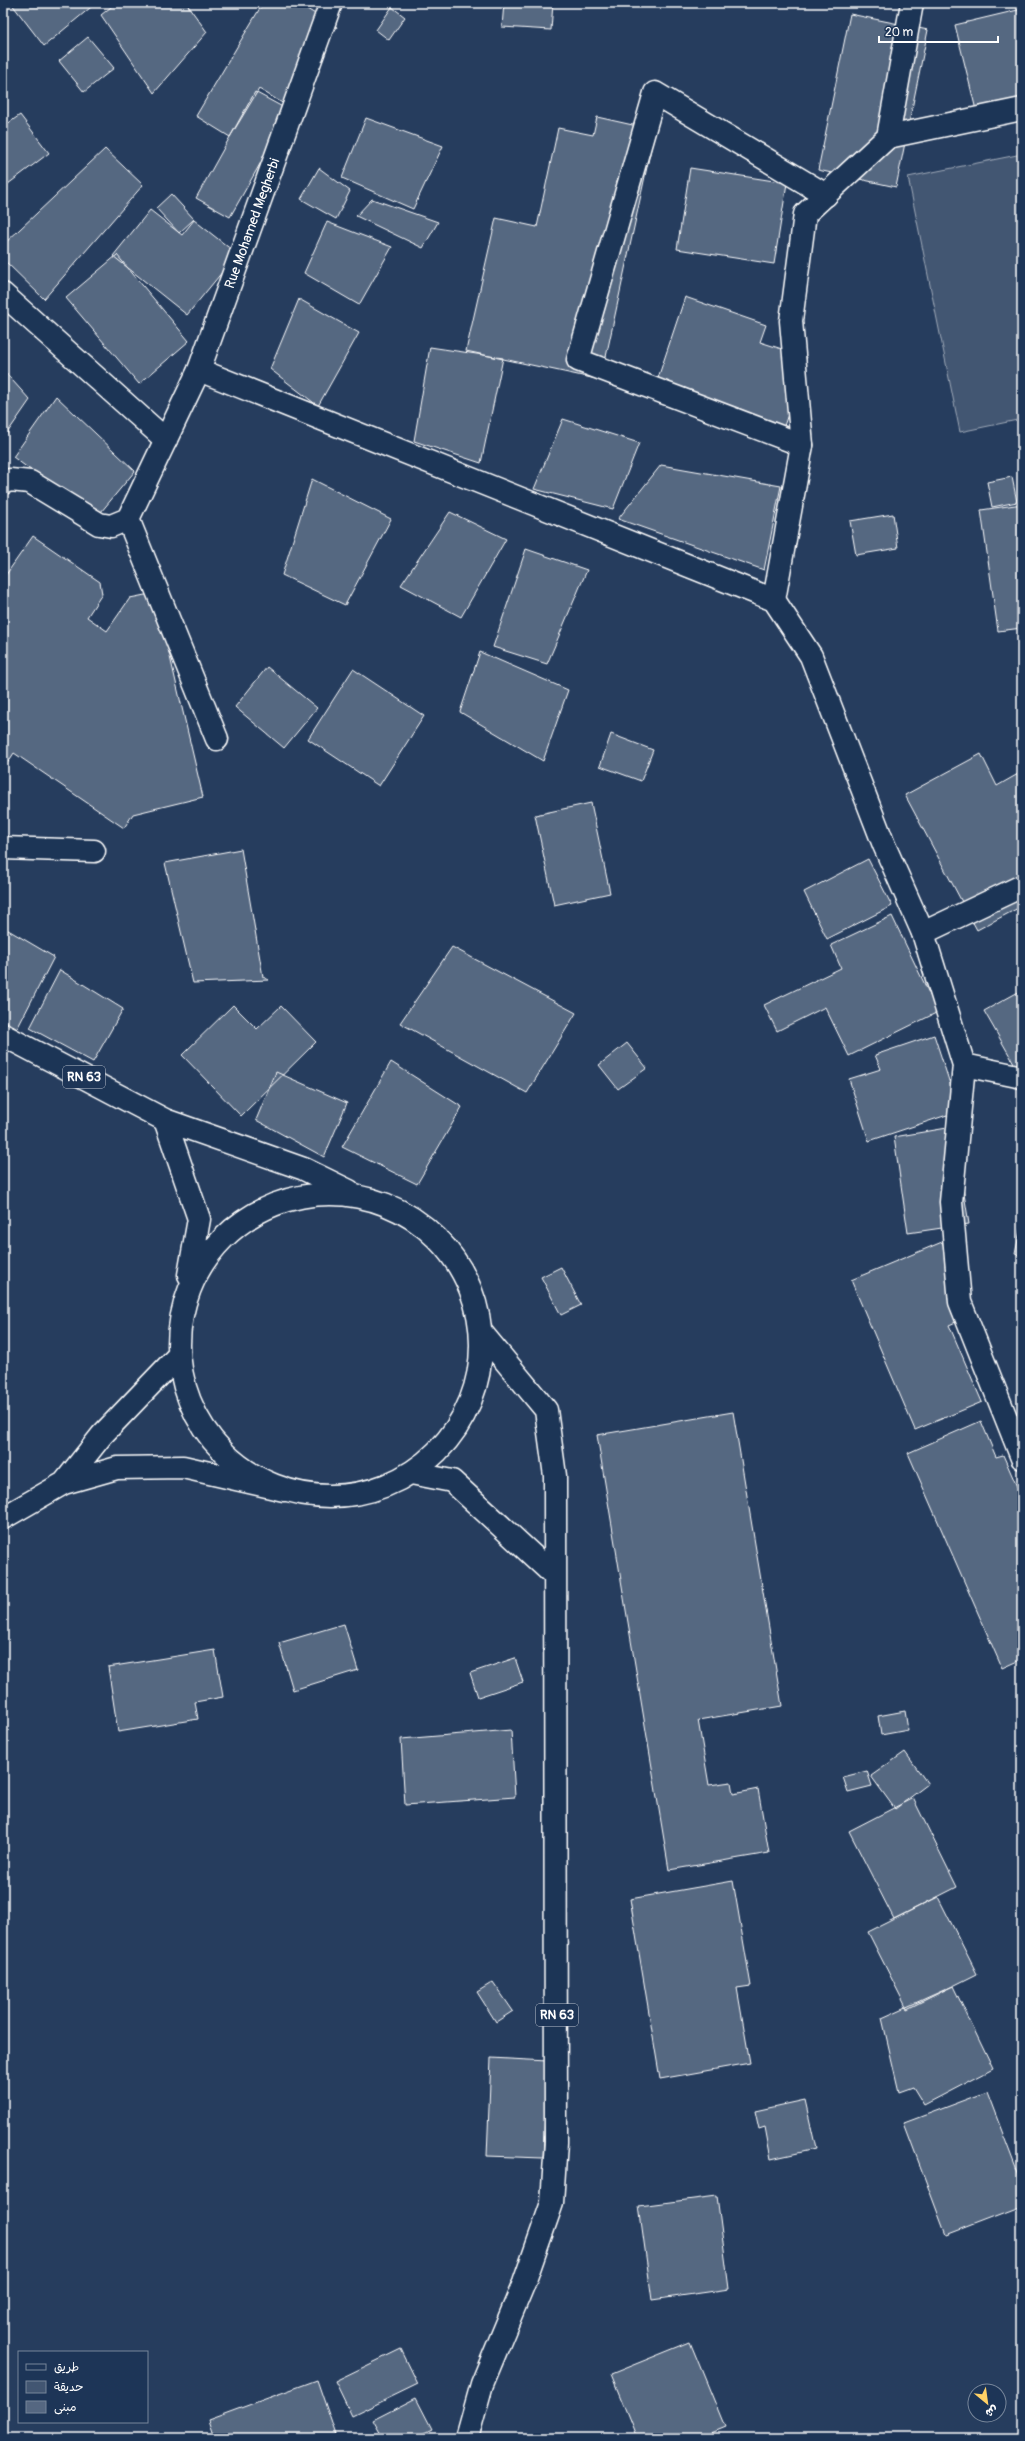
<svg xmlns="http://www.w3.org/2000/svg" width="1025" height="2441" font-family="Pangolin,'Playpen Sans Arabic',sans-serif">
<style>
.green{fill:#425672;stroke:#a0aab8}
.building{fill:#556781;stroke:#fff}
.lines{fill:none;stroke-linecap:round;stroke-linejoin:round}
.minor-casing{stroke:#fff;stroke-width:25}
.primary-casing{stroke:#fff;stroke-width:25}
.motorway-casing{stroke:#fff;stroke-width:25}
.minor{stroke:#1d3557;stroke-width:22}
.primary{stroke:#1d3557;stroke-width:22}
.motorway{stroke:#1d3557;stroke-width:22}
.labels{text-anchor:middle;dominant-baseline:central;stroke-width:3.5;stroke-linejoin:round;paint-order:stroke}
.shield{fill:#1d3557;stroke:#bbc2cd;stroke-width:1}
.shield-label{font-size:13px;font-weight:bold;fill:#fff}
.street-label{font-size:14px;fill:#fff;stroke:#1d3557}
</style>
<rect width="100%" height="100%" fill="#263d5e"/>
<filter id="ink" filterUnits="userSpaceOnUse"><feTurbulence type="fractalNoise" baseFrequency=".025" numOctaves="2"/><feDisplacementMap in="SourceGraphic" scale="8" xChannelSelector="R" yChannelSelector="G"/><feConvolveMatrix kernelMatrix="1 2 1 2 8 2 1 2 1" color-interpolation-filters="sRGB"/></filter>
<g filter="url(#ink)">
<path class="green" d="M1022,154V419L960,432L908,177Z"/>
<path class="building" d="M11,3H96L44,46Z
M116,3H186L207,32L154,93L101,15Z
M263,3H297L337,27L289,107L259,89L230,137L196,116Z
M504,3H553L551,30L502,27Z
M392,7L405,17L389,40L376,30Z
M1022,9V98L976,110L955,25Z
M850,14L928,30L896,187L818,170Z
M88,37L114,68L84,92L59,61Z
M255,92L290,111L230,217L196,198Z
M20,115L49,153L8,184L3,177V127Z
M597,117L655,130L601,380L466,351L496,218L537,227L558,128L593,135Z
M366,118L443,146L413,209L342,178Z
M105,149L143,185L44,299L3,259V245Z
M319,168L350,191L336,219L301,199Z
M690,168L787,183L774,264L677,249Z
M171,194L194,219L179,233L156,208Z
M372,199L438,222L423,248L356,216Z
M150,210L182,235L194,220L237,254L187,315L113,256Z
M327,222L392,247L359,305L304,273Z
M117,255L189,341L139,384L66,298Z
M685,297L766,325L760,342L807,357L784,426L656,384Z
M299,299L359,333L318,406L270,369Z
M430,347L503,358L481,463L414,441Z
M3,370L30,400L3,439Z
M56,396L135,471L96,518L13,457Z
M563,419L639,443L613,509L534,489Z
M661,465L781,486L764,570L618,519Z
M1012,477L1017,502L992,507L987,482Z
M312,479L391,519L345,605L282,575Z
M1022,504V628L998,631L981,510Z
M450,512L506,539L461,617L401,585Z
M893,514L898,548L856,555L850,521Z
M33,536L100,582L102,594L87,617L107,631L130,598L155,593L203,797L133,814L124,828L14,753L3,770V579Z
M526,549L587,570L547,664L493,647Z
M480,652L568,690L543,761L460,712Z
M267,667L317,708L284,748L235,707Z
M353,669L424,716L379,786L308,739Z
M611,734L653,750L641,781L600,766Z
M981,754L997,786L1018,774L1022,782V906L977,930L905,795Z
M591,803L610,893L554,905L535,815Z
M241,849L263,977L269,980L193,983L165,863Z
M868,859L892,906L827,939L804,892Z
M892,916L938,1012L849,1056L825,1007L777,1031L764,1005L841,968L831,945Z
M3,927L54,957L17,1029L3,1019Z
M452,947L576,1013L527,1093L400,1023Z
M60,970L123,1009L93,1062L30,1028Z
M1022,990V1077L984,1011Z
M233,1005L257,1029L281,1006L316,1042L241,1116L182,1055Z
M934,1035L959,1111L869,1141L849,1079L881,1069L875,1055Z
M627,1043L647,1068L618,1089L599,1065Z
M391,1062L462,1107L417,1184L342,1147Z
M276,1072L347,1103L324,1157L256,1120Z
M953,1127L969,1224L908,1233L894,1137Z
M1022,1221V1256L1015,1254Z
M942,1242L972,1315L949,1325L982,1402L915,1430L851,1280Z
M561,1267L581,1305L561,1315L541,1277Z
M733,1412L782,1706L698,1720L709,1785L731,1782L733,1794L758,1789L769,1853L669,1870L597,1435Z
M981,1421L996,1457L1003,1455L1022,1498V1659L1002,1668L908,1453Z
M344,1624L358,1670L293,1690L279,1643Z
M215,1650L223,1697L195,1702L198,1719L118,1732L108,1667Z
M515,1658L523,1682L478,1697L470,1673Z
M905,1711L908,1730L881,1735L878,1716Z
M511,1730L515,1797L405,1805L401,1739Z
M905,1752L928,1784L895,1809L871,1776Z
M867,1771L872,1786L848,1792L843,1777Z
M913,1798L957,1887L894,1919L849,1831Z
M733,1881L751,1986L737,1988L750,2063L660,2079L630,1899Z
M938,1897L977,1974L907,2009L868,1932Z
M493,1982L513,2011L496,2022L477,1992Z
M953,1986L993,2069L924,2105L913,2087L899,2092L882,2018Z
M491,2058L547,2061L543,2158L487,2156Z
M987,2092L1022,2184V2206L946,2235L904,2123Z
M805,2100L816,2149L771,2159L765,2127L759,2129L755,2111Z
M717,2196L729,2289L652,2300L639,2206Z
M690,2342L725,2427L698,2438H637L611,2374Z
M401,2349L418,2384L352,2416L335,2381Z
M317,2380L337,2438H214L208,2420Z
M416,2398L432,2429L414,2438H383L373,2420Z"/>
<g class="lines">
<g class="minor-casing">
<g id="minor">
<path d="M888,137L1022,109"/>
<path d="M3,294L166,440"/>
<path d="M199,370L774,600L811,656L884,845L923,933L964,1065L951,1202L960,1302L1022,1458"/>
<path d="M802,445L578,360L655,93L826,195"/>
<path id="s1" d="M3,483L10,480L30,482L99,524L111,526L128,519L199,370L331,3"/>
<path d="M128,519L217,739"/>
<path d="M774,600L802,445L791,321L805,214L888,137L912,3"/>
<path d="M3,848L94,851"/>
<path d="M923,933L1022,886"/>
<path d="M964,1065L1022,1077"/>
</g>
</g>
<g class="primary-casing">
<path id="primary" d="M3,1035L165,1120L304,1169L349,1191
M165,1120L199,1219L189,1275
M179 1345a151 151 0 1 1 302 0a151 151 0 1 1-302 0Z
M411,1473L452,1481L555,1576
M467,2438L482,2384L524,2283L552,2203L556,2142L555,1476L546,1410L482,1333"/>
</g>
<g class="motorway-casing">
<path id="motorway" d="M64,1483L102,1435L177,1357
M3,1518L64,1483L117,1468L183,1467L284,1490"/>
</g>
<use href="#minor" class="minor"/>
<use href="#primary" class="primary"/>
<use href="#motorway" class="motorway"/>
</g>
</g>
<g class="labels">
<g class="shield">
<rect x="63" y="1066" width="42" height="22" rx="3"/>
<rect x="536" y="2004" width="42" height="22" rx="3"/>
</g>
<g class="shield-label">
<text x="84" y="1077">RN 63</text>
<text x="557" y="2015">RN 63</text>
</g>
<g class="street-label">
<text stroke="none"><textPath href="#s1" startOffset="460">Rue Mohamed Megherbi</textPath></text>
</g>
</g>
<rect width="1025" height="2441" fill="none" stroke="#1d3557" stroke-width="16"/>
<rect x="8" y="8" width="1009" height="2425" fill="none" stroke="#fff" stroke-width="1.5" filter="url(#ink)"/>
<rect x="18" y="2351" width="130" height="72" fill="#1d3557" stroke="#77869a"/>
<rect x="26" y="2364" width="20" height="6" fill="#1d3557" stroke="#77869a"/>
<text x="54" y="2371" font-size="12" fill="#ffffff">طريق</text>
<rect x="26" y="2381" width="20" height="12" fill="#425672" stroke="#77869a"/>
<text x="54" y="2391" font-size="12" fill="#ffffff">حديقة</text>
<rect x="26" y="2401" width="20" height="12" fill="#556781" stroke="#77869a"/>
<text x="54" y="2411" font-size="12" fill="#ffffff">مبنى</text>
<g transform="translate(987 2403) rotate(151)"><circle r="19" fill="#1d3557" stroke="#77869a"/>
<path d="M0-3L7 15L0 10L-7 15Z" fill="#ffd166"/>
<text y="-6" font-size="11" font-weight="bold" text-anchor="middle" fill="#ffffff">ش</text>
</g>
<path d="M879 36v6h119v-6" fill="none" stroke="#ffffff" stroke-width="2"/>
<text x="885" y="36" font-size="12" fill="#ffffff" stroke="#1d3557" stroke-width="3" paint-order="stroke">20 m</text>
</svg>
